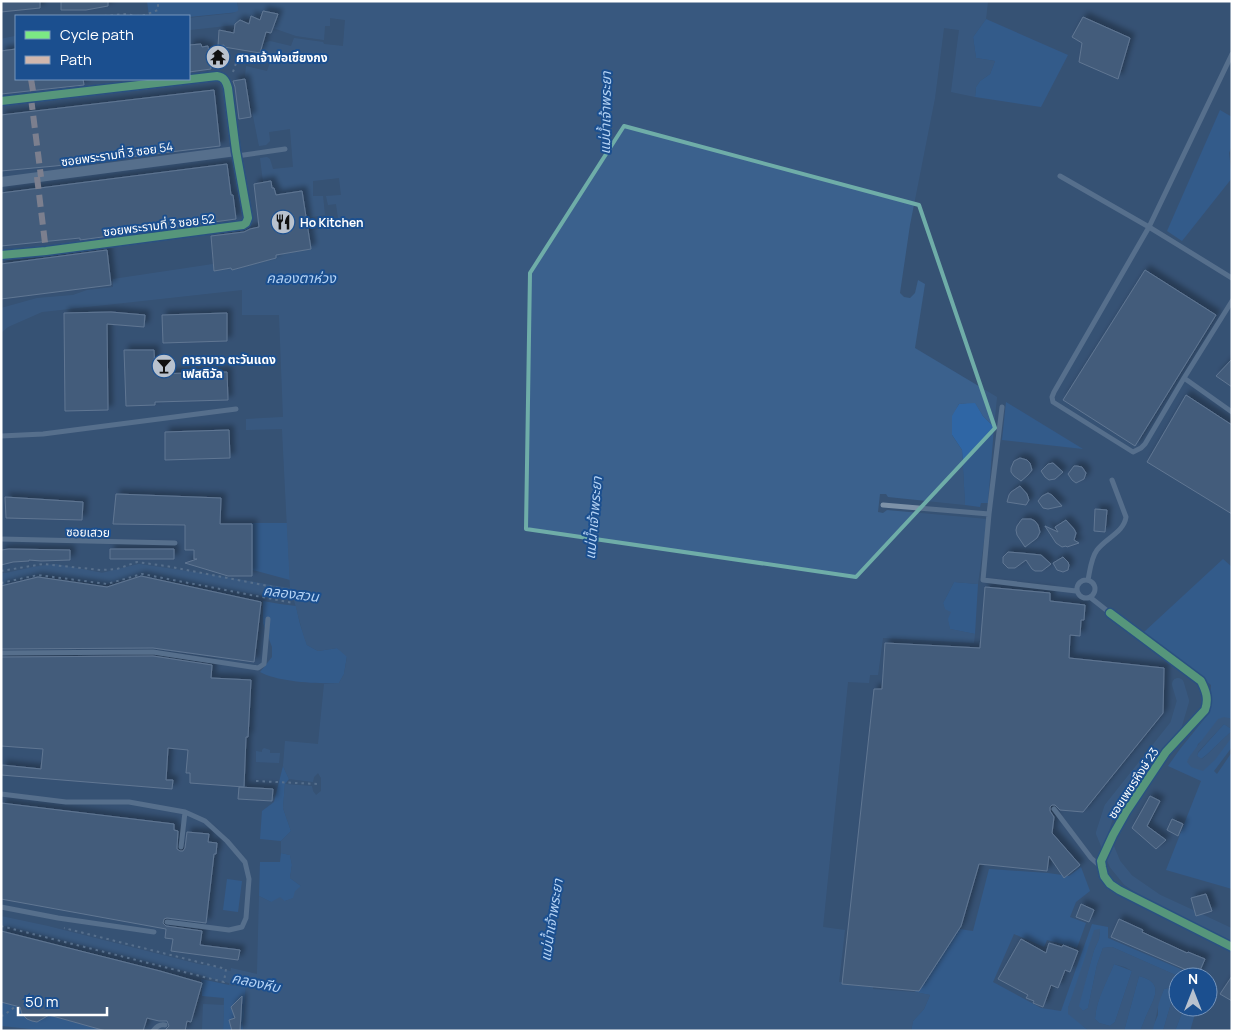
<svg xmlns="http://www.w3.org/2000/svg" width="1233" height="1032" font-family="Manrope,'Noto Sans Thai',sans-serif">
<style>
.green{fill:#2f66a5}
.water{fill:#3b618d;fill-rule:evenodd}
.lines{fill:none;stroke-linecap:round;stroke-linejoin:round}
.canal{stroke:#3b618d;stroke-width:12}
.building{fill:#526984;stroke:#92a2b6;filter:url(#shadow)}
.path{stroke:#7d92a8;stroke-width:2;stroke-dasharray:2.5 4;stroke-linecap:butt}
.service{stroke:#7d92a8;stroke-width:5}
.minor{stroke:#7d92a8;stroke-width:10}
.quiet{stroke:#d1b7ad;stroke-width:6;stroke-dasharray:12 6;stroke-linecap:butt}
.cycleway-casing{stroke:#1b4f8f;stroke-width:11}
.cycleway{stroke:#7ce984;stroke-width:8}
.marked{fill:none;stroke:#6fada8;stroke-width:4;stroke-linejoin:round}
.labels{text-anchor:middle;dominant-baseline:central;stroke-width:4;stroke-linejoin:round;paint-order:stroke}
.poi-label{font-size:12px;font-weight:bold;fill:#fff;stroke:#1b4f8f;text-anchor:start}
.street-label{font-size:12px;fill:#fff;stroke:#1b4f8f}
.water-label{font-size:14px;font-style:italic;fill:#b5d3f5;stroke:#1b4f8f}
</style>
<defs>
<filter id="shadow"><feDropShadow dx="4.5" dy="-4.5" stdDeviation="2.5" flood-color="#0009"/></filter>
</defs>
<rect width="100%" height="100%" fill="#365274"/>
<path class="green" d="M147,1H237L239,12L189,17V16H149Z
M986,19L1068,55L1041,107L975,97L976,87L980,81L990,74L995,61L976,58L973,37Z
M1220,110L1232,117V145L1229,153L1232,178L1182,241L1167,231Z
M975,402L983,416L994,427L988,503H981L980,507L965,505L962,450L952,435L951,416L959,404Z
M1006,402L1083,449L1002,440Z
M250,523H287L290,580L249,569Z
M1223,559L1232,567V721L1229,718L1198,744L1191,767L1232,737V747L1214,771L1217,774L1232,752V889L1166,870L1201,781L1168,766L1180,749L1210,712L1211,685L1144,632Z
M954,582L978,584L975,634L950,629L943,603Z
M263,601L280,604L296,606L300,624L307,645L318,651L337,648L347,656L344,674L339,683C318,684 278,682 260,672L272,657V647L263,623Z
M1224,724L1230,728L1231,732C1220,741 1212,751 1201,759L1197,756L1198,753Z
M283,766L289,779L285,784L283,808L291,831L281,841L260,839L262,811L274,802Z
M281,853L290,855L292,865L290,878L301,886L294,898L285,901L271,902L259,896L260,862H280Z
M1081,867L1090,891L1076,902L1070,917L1086,923L1077,948L1047,940L1044,947L1014,934L993,982L1041,1008L1061,1011L1092,924L1108,927V938L1199,977H1180L1112,947L1103,948L1097,965L1088,1008L1083,1011L1078,1006L1094,950L1099,939L1100,930L1068,1008L1084,1027L1090,1031H911L913,1021L924,1009L930,995L915,992L959,929L973,931L989,869L1048,873L1069,876Z
M227,879L242,881L238,912L223,910Z
M1114,964L1132,971L1115,1022L1110,1026L1099,1023L1095,1019C1096,1000 1107,981 1114,964Z
M1139,976C1163,982 1156,995 1148,1012C1145,1018 1143,1025 1140,1031H1124Z
M201,979L229,985L246,987L243,1031H223L224,998L202,996Z
M1168,988L1172,991V1000L1163,1031H1151L1158,1015V1003L1164,989Z
M1,1002L106,1031H50L1,1026Z
M1184,1007H1197L1190,1031H1175Z"/>
<path class="water" d="M237,1H988L986,19L973,37L976,58L995,61L990,74L980,81L976,87L975,97L951,92L959,30L944,28L935,98L910,225L900,293L904,297L910,298L915,293L918,280L925,284L915,348L997,397L994,427L983,416L975,403L959,404L952,416V435L962,450L965,505L888,497L886,494H880L878,512L883,513L887,510L987,519L978,584L954,582L943,603L945,609L951,612L948,619L950,629L975,634L974,643L883,638L878,675H870L869,683L848,682L823,927L845,930L839,982L873,985V989L915,992L930,995L924,1009L913,1021L911,1031H243L246,987L229,985L231,968L257,974L259,896L271,902L280,897L285,901L293,898L295,891L301,886L290,878L292,865L290,855L281,853V841L291,831L283,808L285,784L312,786L313,791L316,795L321,791V778L318,773L314,777L313,782L289,779L283,766L285,741L318,744L324,684L339,683L344,674L347,657L337,648L318,651L307,645C300,627 297,607 290,588L282,429L246,430V419L283,417L279,315H242V290L42,312L8,327L1,333V308L37,298L73,295L87,290L113,287V279L213,264L215,271L231,268L233,270L276,258V255L310,249L308,231L339,225L336,204L328,205L326,196L341,195L339,178L313,181V196H323L325,215L306,218L276,195L274,188H272L271,181L263,182L260,158L267,157L270,159L273,169L293,167L290,129L269,132L270,141L266,145L259,146L245,76L246,66L267,71L272,57L263,50L264,43L270,41L291,46L294,38L323,42L324,44L343,46L345,20L330,18V26H325L324,40L296,36L273,28L278,14L263,11L260,20L248,14L240,20Z
M1224,717L1229,718L1232,721V737L1215,760L1203,771L1191,767L1187,762L1189,757L1218,719ZM1224,724L1230,728L1231,732C1220,741 1212,751 1202,759L1197,756L1198,752Z
M264,748L270,750V753H280L279,763L256,762V751L262,752V750Z
M1,916L48,926L222,970L220,980L1,925Z
M1100,929L1099,939L1094,950L1079,1006L1083,1011L1088,1008L1097,965L1103,948L1112,947L1180,977H1178V1007H1184L1175,1031H1163L1172,1000V991L1168,988L1164,989C1158,1002 1157,1015 1153,1029L1151,1031H1140C1143,1025 1145,1018 1148,1012C1156,995 1163,982 1139,976L1124,1031H1090L1084,1027L1068,1014V1008L1094,930ZM1114,964L1125,967L1132,971L1115,1022L1110,1026L1099,1023L1095,1019C1096,1000 1107,982 1114,964Z
M203,1004L224,1005L223,1031H202Z"/>
<g class="lines">
<path class="canal" d="M189,24L235,19L254,9L282,1
M1,45L16,42
M1,579H6L33,573L55,570L102,579L139,570L207,580L283,593L309,596
M1178,684L1183,701L1176,725L1110,808L1102,833L1115,864L1128,880L1157,900L1196,918L1232,935
M206,971L245,981"/>
</g>
<path class="building" d="M1,1H40V8L1,12Z
M61,1H108V6L86,10H61Z
M263,11L278,14L271,33L266,32L260,53L224,47V45L218,46L219,30L234,33L235,24L240,20L249,24L251,16L260,20Z
M1083,17L1130,38L1118,79L1079,62L1082,43L1072,37Z
M201,44L202,47L208,46L211,69L189,72V45Z
M16,49V79H83L84,85L1,94V51Z
M245,79L251,117L239,119L235,87L233,81Z
M214,90L220,146L55,166L1,171V115Z
M227,164L231,195H233L236,219L80,240V238L1,246V193Z
M271,181L272,188H274L276,195L302,191L311,249L276,255V258L232,270L231,268L214,271L211,236L244,232L250,229L259,227L254,184Z
M107,250L111,285L1,299V264Z
M1145,270L1216,315L1135,446L1063,400Z
M111,312L145,315L144,327L107,324L108,410L65,411L64,313Z
M227,313V341L163,343L162,315Z
M124,350H154L155,374L227,372L228,400L155,402V405L126,406Z
M1232,359V387L1216,376Z
M1186,395L1232,425V514L1147,462Z
M229,430L230,458L165,460V432Z
M1020,458L1027,460L1030,463L1032,470L1028,475L1021,481L1014,476L1011,472V468L1014,461Z
M1053,463L1063,472L1055,479L1049,480L1045,477L1041,471L1048,464Z
M1074,466H1077L1082,467L1086,473L1084,479L1076,483L1072,480L1068,474Z
M1020,486L1027,494L1029,500L1026,505L1007,502L1009,495L1011,492Z
M1048,493L1052,495L1062,506L1048,509L1043,508L1038,501L1042,496Z
M116,494L221,498L220,524H252V576H228L185,563L197,559H194V550H185V525L113,524Z
M5,497L83,502L82,520L6,518Z
M1095,509L1107,510L1105,532L1094,531Z
M1022,519H1031L1035,521L1038,525L1040,532L1037,538L1025,547L1017,535L1016,530L1017,526Z
M1066,520L1074,529L1076,533L1074,540L1079,543L1067,547L1066,546L1062,547L1056,543L1045,526L1058,532L1055,527Z
M9,549L70,550V560L41,561L29,560V561L13,562L1,565V550Z
M110,549H174V559H110Z
M1008,552L1021,553L1041,555L1051,564L1042,571H1035L1032,569L1026,560L1015,568H1008L1003,563V557Z
M1063,557L1068,562L1069,565L1068,570L1063,572L1057,570L1053,563Z
M141,576L261,602L254,662L153,648L1,649V586L38,577L107,587Z
M985,587L1050,593V601L1085,605L1084,620H1081L1080,636L1070,635L1069,658L1164,668L1163,713L1083,812L1060,810L1055,805H1052L1050,807V811L1054,817L1052,833L1080,865L1064,878L1049,856L1047,871L979,864L961,926L919,991L842,984L874,689H882L885,643L980,648Z
M153,656L212,665L211,678L251,680L248,737H246L244,787L190,783V773H186L188,750L168,748L166,780H173L172,789L1,775L2,765L41,769L43,749L1,746V657Z
M239,787L273,789L272,801L238,799Z
M1150,796L1160,801L1147,826L1166,840L1156,849L1132,828Z
M1,803L174,824V830L178,831L177,847V849L180,851H183L185,848L187,832L209,834L208,842L217,843L216,854H214L206,923L167,918L164,919L163,923L166,926L202,931L200,945L240,950L238,960L171,951L173,939L165,938L166,929L1,899Z
M1172,819L1183,824L1178,836L1167,830Z
M1206,894L1212,911L1196,916L1191,898Z
M1081,904L1094,910L1089,922L1076,917Z
M1119,919L1143,930L1142,932L1159,940L1187,953L1188,952L1205,959L1198,975L1111,937Z
M1,931L160,971L202,983L191,1022L187,1021L185,1031H166V1029L169,1026L167,1021H159L147,1018L143,1031H106L49,1015L37,1022L32,1021L27,1019L22,1014L20,1007L1,1002Z
M1021,939L1046,953L1049,943L1062,947L1063,945L1078,951L1070,972L1065,970L1058,988L1051,985L1043,1007L1033,1003L1034,1001L1026,998L1028,995L998,979Z
M1232,976V1001L1220,994Z
M242,996L240,1031H232L229,1020L235,1018L231,1007Z"/>
<g class="lines">
<path class="path" d="M104,16L126,14L137,16L145,15L158,10V1
M233,72L236,63L240,57L246,56L264,59
M1,571L43,564L101,570L117,569L137,562L166,566L289,590
M1,583L38,575L107,584L142,574L293,603
M256,781L317,784
M1,926L224,982L226,969L64,928
M1,1016L4,1015L16,1006"/>
<path class="service" d="M1232,54L1149,227L1054,392L1052,397L1053,402L1133,452L1141,448L1145,444L1184,378L1232,301
M237,156L285,149
M1060,176L1149,227L1232,278
M1184,378L1232,412
M1,436L43,434L236,409
M883,505L989,514L983,580L1076,591
M989,514L1002,407
M1,539L175,543
M1077 589a9 9 0 1 1 18 0a9 9 0 1 1-18 0Z
M1088,580C1090,570 1091,558 1097,550C1106,538 1124,532 1126,517L1112,480
M1091,598L1110,613
M1,653L153,652L258,668L264,664L268,619
M1,794L66,802H129L185,812L205,821L227,841L245,862L249,879L246,918L242,927L229,930L167,922
M1054,809L1091,858L1101,867
M181,847L185,812
M1,907L58,918L154,932
M153,1031C156,1027 160,1024 165,1025"/>
<path class="minor" d="M1,101L217,76C224,77 226,81 228,88L236,151L248,218L246,223L243,225L46,251L1,255
M1,182L236,151
M1110,613L1201,681C1206,691 1209,699 1205,710L1166,752L1126,812L1113,835L1101,861L1102,867L1104,876L1110,884L1119,890L1232,947"/>
<path class="quiet" d="M31,79L34,97
M31,98L41,177
M37,177L46,251"/>
<g class="cycleway-casing">
<path id="cycleway" d="M1,101L217,76C224,77 226,81 228,88L236,151L248,218L246,223L243,225L46,251L1,255
M1110,613L1201,681C1206,691 1209,699 1205,710L1166,752L1126,812L1113,835L1101,861L1102,867L1104,876L1110,884L1119,890L1232,947"/>
</g>
<use href="#cycleway" class="cycleway"/>
</g>
<path d="M0 0H1233V1032H0ZM624,126L919,205L995,428L856,577L526,529L530,273Z" fill="#365274" fill-opacity=".55" fill-rule="evenodd"/>
<path class="marked" d="M624,126L919,205L995,428L856,577L526,529L530,273Z"/>
<defs>
<g id="temple-disc" transform="scale(1.25)"><circle r="9.5" fill="#b9c2ce" stroke="#1b4f8f"/><path d="M0-6L5-2H3V0L6.5 2.5H4V6H1.5V3h-3V6H-4V2.5H-6.5L-3 0V-2H-5Z" fill="#111"/></g>
<g id="restaurant-disc" transform="scale(1.25)"><circle r="9.5" fill="#b9c2ce" stroke="#1b4f8f"/><path d="M-5-6h1v4h1v-4h1v4h1v-4h1v5L-1.5 .5V6h-2V.5L-5-1ZM5-6V6H3V1.5H1.5Q1.5-4 5-6Z" fill="#111"/></g>
<g id="bar-disc" transform="scale(1.25)"><circle r="9.5" fill="#b9c2ce" stroke="#1b4f8f"/><path d="M-6-5H6L.8 .8V4.5H3.5V6h-7V4.5H-.8V.8Z" fill="#111"/></g>
</defs>
<g fill-rule="evenodd">
<use href="#temple-disc" x="218" y="57"/>
<use href="#restaurant-disc" x="283" y="222"/>
<use href="#bar-disc" x="164" y="366"/>
</g>
<g class="labels">
<g class="poi-label">
<text x="236" y="57">ศาลเจ้าพ่อเซียงกง</text>
<text x="300" y="222">Ho Kitchen</text>
<text x="182" y="359">คาราบาว ตะวันแดง<tspan x="182" dy="14">เฟสติวัล</tspan></text>
</g>
<g class="street-label">
<text transform="translate(117 154) rotate(-8)">ซอยพระรามที่ 3 ซอย 54</text>
<text transform="translate(159 225) rotate(-7)">ซอยพระรามที่ 3 ซอย 52</text>
<text transform="translate(88 532) rotate(1)">ซอยเสวย</text>
<text transform="translate(1133 783) rotate(-57)">ซอยเพชรหึงษ์ 23</text>
</g>
<g class="water-label">
<text transform="translate(605 113) rotate(-89)">แม่น้ำเจ้าพระยา</text>
<text x="301" y="277">คลองตาห่วง</text>
<text transform="translate(593 518) rotate(-85)">แม่น้ำเจ้าพระยา</text>
<text transform="translate(291 593) rotate(7)">คลองสวน</text>
<text transform="translate(551 920) rotate(-81)">แม่น้ำเจ้าพระยา</text>
<text transform="translate(256 982) rotate(12)">คลองหีบ</text>
</g>
</g>
<rect width="1233" height="1032" fill="none" stroke="#ffffff" stroke-width="5"/>
<rect x="15" y="15" width="175" height="65" fill="#1b4f8f" stroke="#7695bc"/>
<rect x="25" y="31" width="25" height="8" fill="#7ce984" stroke="#7695bc"/>
<text x="60" y="40" font-size="15" fill="#ffffff">Cycle path</text>
<rect x="25" y="56" width="25" height="8" fill="#d1b7ad" stroke="#7695bc"/>
<text x="60" y="65" font-size="15" fill="#ffffff">Path</text>
<g transform="translate(1193 992)"><circle r="24" fill="#1b4f8f" stroke="#7695bc"/>
<path d="M0-4L9 19L0 12L-9 19Z" fill="#b9c2ce"/>
<text y="-8" font-size="14" font-weight="bold" text-anchor="middle" fill="#ffffff">N</text>
</g>
<path d="M18 1007v8h89v-8" fill="none" stroke="#ffffff" stroke-width="2.5"/>
<text x="25" y="1007" font-size="15" fill="#ffffff" stroke="#1b4f8f" stroke-width="4" paint-order="stroke">50 m</text>
</svg>
